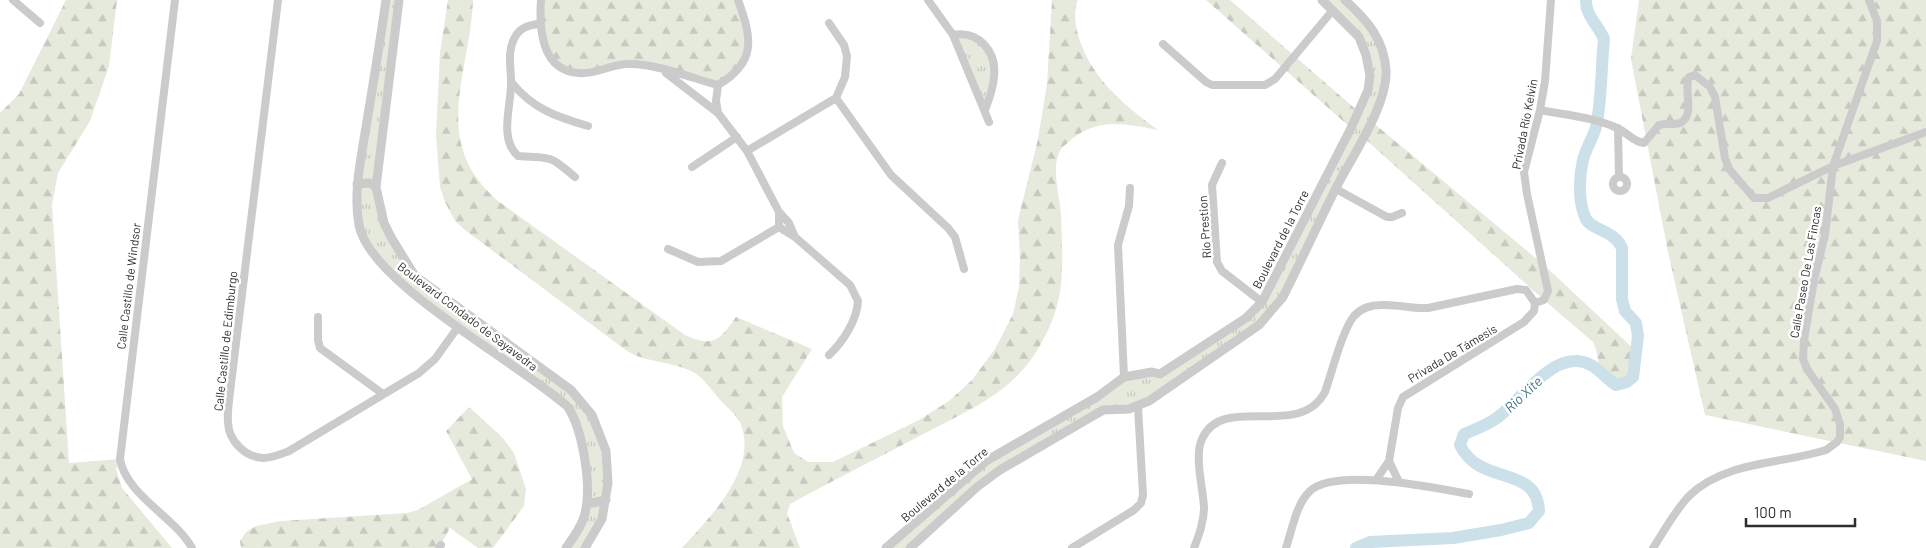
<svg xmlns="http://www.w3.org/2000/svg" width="1926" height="548" font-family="Barlow,sans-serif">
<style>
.forest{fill:url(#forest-firs)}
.park{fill:url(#park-tufts)}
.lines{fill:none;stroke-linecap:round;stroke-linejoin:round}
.river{stroke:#cbe0e8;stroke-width:12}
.minor{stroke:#cbcbcb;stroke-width:8}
.tertiary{stroke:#cbcbcb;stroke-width:9}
.labels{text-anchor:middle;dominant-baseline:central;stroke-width:5;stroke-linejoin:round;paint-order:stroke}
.street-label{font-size:12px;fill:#2e2e2e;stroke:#fff}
.water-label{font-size:14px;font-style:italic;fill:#437588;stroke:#fff}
</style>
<defs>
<pattern id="forest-firs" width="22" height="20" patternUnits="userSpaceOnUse" patternTransform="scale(1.25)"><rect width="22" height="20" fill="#e5eadd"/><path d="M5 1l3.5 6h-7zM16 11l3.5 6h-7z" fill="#c5c9be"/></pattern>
<pattern id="park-tufts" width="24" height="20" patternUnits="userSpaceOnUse" patternTransform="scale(1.25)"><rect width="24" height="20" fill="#e5eadd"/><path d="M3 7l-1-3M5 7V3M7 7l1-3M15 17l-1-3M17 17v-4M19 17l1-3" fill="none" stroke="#c5c9be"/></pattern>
</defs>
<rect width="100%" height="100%" fill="#fff"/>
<path class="forest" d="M66,0H117L109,66L90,121L58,173L52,205L69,463L120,459L116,469L122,488L172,548H0V113L19,94Z
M448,0H473C470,76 429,141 498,201L685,335C713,348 720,340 736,317L812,349L782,397L783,426L794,453L808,462H833L919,420L949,401L972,380L995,349L1013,314L1019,287L1020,257L1018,220L1038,139L1047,84L1052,0H1078C1074,8 1075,17 1076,26C1085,73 1122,104 1158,130C1127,124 1099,117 1072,139C1069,142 1064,145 1061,149C1050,168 1060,195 1061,216C1062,238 1063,262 1061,284C1058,317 1039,355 1015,378C991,401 960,415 931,430C884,455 837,478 790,504L787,513L800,548H682C710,517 760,468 740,422C736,415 728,408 722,402C713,392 704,378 693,372C672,361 647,363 627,351L465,230L455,221L445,202L440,187L436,135L440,53Z
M541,0H738L747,25L744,62L718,85L641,65L579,74L554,61L539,24Z
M1206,0H1230L1359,112L1351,128Z
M1639,0H1926V461L1705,415L1668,252L1631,59Z
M1371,121L1544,265L1636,351L1633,377L1627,382L1616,385C1592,372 1603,363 1593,342L1544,300L1363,137Z
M469,407L502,437L514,453L526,489L524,506L493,548H478L450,528L439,548H241L240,541L246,532L256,526L281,521L407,513L418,510L472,479L446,431Z"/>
<path class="park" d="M386,0H399L376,187L380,208L409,268L571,390L601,433L606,500L585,548H566C597,504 583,464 573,416L408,289L366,245L357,184Z
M1322,0H1345L1359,13L1384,55V90L1275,309L1149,401L1103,410L1000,470L910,548H886L976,470L1124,377L1160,374L1255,311L1368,90L1359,37Z
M953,35L976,37L994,66L985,110Z"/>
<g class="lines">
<path class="river" d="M1356,548L1370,542L1453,538L1501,530L1529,523L1539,511C1537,464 1480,487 1460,445L1464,434C1476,429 1488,425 1498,417C1522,400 1554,348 1589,364C1600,369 1606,379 1616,385L1627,382L1633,377L1638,336L1636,323L1625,311L1622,299V248C1614,229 1590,231 1585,217C1578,200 1579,177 1583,160C1586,148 1593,138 1596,127C1602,99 1601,67 1604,39C1599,26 1585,15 1586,0"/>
<path class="minor" d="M13,0L40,23
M175,0L120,459C126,495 175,517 192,548
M278,0L230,392C229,402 227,413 228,423C229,441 245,457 263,458C273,458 281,454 289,451L419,373L435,359L458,327
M541,0C539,28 541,71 579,73C595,75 611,64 628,64C655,63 691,78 718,85C757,62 752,38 738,0
M928,0L953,35L989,122
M539,24C528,25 519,28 514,39C507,53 511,66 511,81C512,104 498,138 518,156C552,159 547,153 575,177
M953,35C978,30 997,51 994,77C993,88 989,100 985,110
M1163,44L1206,82L1212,85H1265L1275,79L1333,10
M666,73L718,113
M512,83C533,109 557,117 588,126
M718,85L716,101L718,113L747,151L779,212L789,223L795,237
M836,98L891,175L948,228L955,237L964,269
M1540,110C1565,115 1593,117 1617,128C1627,132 1633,142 1644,143L1659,125C1666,123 1674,125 1680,123C1696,116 1683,89 1689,77L1695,75L1710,87L1715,97L1725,158L1729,169L1754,198H1768L1833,166L1926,132
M1618,128L1619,177
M747,151L836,98L845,77L847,56L844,45L829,23
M1222,163L1212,185L1217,262L1222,271L1262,302
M692,167L737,137
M1613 184a7 7 0 1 1 14 0a7 7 0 1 1-14 0Z
M1336,189L1387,217H1392L1402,213
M779,212V227L795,237L850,285L858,301C857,320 843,342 829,355
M668,249L698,262L721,261L779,227
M1535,303L1544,300L1548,291L1527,194L1524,172L1540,110L1545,81L1551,0
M318,317V340L320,348L383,394
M1124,377L1118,245L1129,206L1130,188
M1389,461L1399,482
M1376,480L1389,461L1398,408L1403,397L1524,322L1534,311L1535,303
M439,548L441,545
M1072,548L1134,510L1141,503L1143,495L1138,407
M1194,548C1199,535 1204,522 1204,507C1203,488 1194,456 1202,439C1222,392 1299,441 1325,392C1332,372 1342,331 1354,316C1361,308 1372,305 1382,305C1397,304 1412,309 1428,308L1517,289L1526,290L1535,303
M1286,548C1292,530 1296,504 1310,491C1336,467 1435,488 1469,494
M1653,548C1665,530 1675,510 1690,495C1726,461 1782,464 1826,450L1837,442L1840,437V424L1835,409L1807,369L1803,359L1804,340L1814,280L1825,235L1833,166L1877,41V21L1869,0"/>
<path class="tertiary" d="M386,0C380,42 373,85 366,127C361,159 353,193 359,225C369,283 521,364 568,407C583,431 593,489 584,517C580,529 573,538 566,548
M399,0L376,187L384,223L392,239L415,276L571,390L592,415L606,451L608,483L602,519L585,548
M357,184L370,183L376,187
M587,501L592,503L606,500
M886,548L986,461L1097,397L1124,377L1152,372L1160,374L1246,318L1262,302L1351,128L1368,90L1370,76L1366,55L1359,37L1322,0
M910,548L977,487L1000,470L1103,410L1129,409L1149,401L1259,325L1283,297C1301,261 1318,224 1336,188C1352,156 1388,105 1386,70C1384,39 1367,20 1345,0"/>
</g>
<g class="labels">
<g class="street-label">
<text transform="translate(1524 124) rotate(-79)">Privada Río Kelvin</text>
<text transform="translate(1204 227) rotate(-94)">Río Prestion</text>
<text transform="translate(1280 239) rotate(-63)">Boulevard de la Torre</text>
<text transform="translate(1805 272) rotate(-80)">Calle Paseo De Las Fincas</text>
<text transform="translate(128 286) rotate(-83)">Calle Castillo de Windsor</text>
<text transform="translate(468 316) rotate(37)">Boulevard Condado de Sayavedra</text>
<text transform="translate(225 341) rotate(-84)">Calle Castillo de Edimburgo</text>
<text transform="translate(1452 353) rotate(-31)">Privada De Támesis</text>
<text transform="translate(944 484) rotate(-40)">Boulevard de la Torre</text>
</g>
<g class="water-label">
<text transform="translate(1523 394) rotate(-43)">Rio Xite</text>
</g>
</g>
<path d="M1746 518v8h109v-8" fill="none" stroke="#2e2e2e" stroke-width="2.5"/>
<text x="1754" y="518" font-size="15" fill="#2e2e2e" stroke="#ffffff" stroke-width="4" paint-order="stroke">100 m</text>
</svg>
